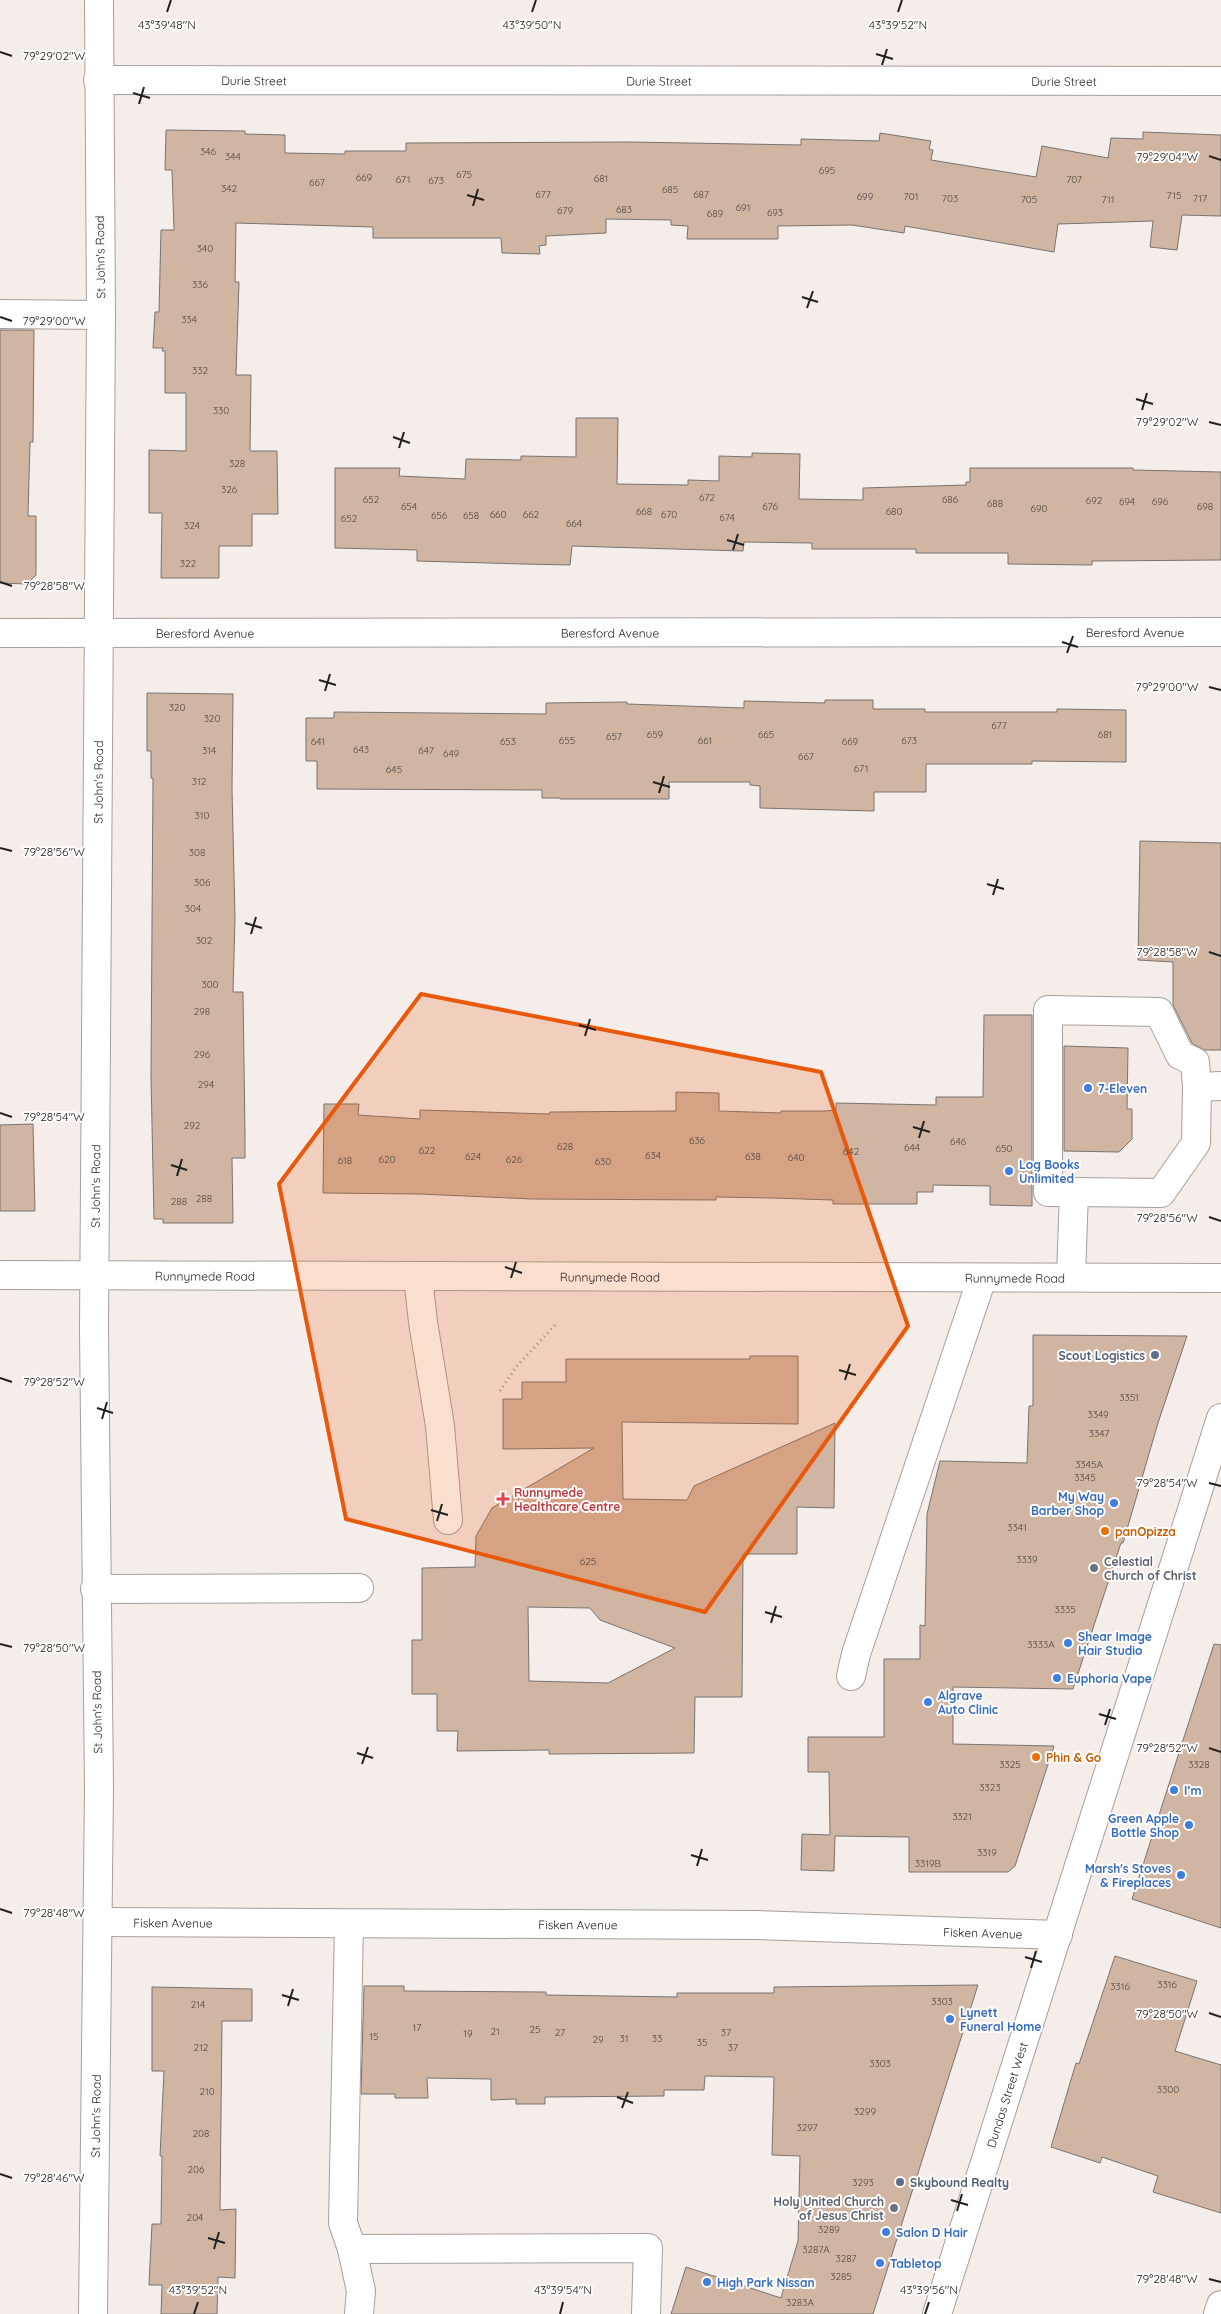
<svg xmlns="http://www.w3.org/2000/svg" width="1221" height="2314" font-family="Quicksand,sans-serif">
<style>
.building{fill:#d1b5a3;stroke:#79736f;fill-rule:evenodd}
.lines{fill:none;stroke-linecap:round;stroke-linejoin:round}
.minor-casing{stroke:#a6a09c;stroke-width:30}
.major-casing{stroke:#a6a09c;stroke-width:30}
.path{stroke:#989390;stroke-width:3;stroke-dasharray:1 4;stroke-linecap:butt}
.minor{stroke:#fff;stroke-width:28}
.major{stroke:#fff;stroke-width:28}
.marked{fill:#e8590c;fill-opacity:0.2;stroke:#e8590c;stroke-width:4;stroke-linejoin:round}
.ticks{fill:none;stroke:#23211f;stroke-width:2}
.shop-dot{fill:#3f7fe0;stroke:#fefcfa;stroke-width:2}
.service-dot{fill:#5c6f8a;stroke:#fefcfa;stroke-width:2}
.health-dot{fill:#e0444e;stroke:#fefcfa;stroke-width:2}
.food-dot{fill:#e8710a;stroke:#fefcfa;stroke-width:2}
.worship-dot{fill:#6b7280;stroke:#fefcfa;stroke-width:2}
.labels{text-anchor:middle;dominant-baseline:central;stroke-width:4;stroke-linejoin:round;paint-order:stroke}
.number-label{font-size:10px;fill:#4e4640}
.street-label{font-size:12px;fill:#23211f;stroke:#fefcfa}
.shop-label{font-size:12px;font-weight:bold;fill:#366cbe;stroke:#fefcfa;text-anchor:start}
.service-label{font-size:12px;font-weight:bold;fill:#4e5e75;stroke:#fefcfa;text-anchor:end}
.health-label{font-size:12px;font-weight:bold;fill:#be3a42;stroke:#fefcfa;text-anchor:start}
.food-label{font-size:12px;font-weight:bold;fill:#c56008;stroke:#fefcfa;text-anchor:start}
.worship-label{font-size:12px;font-weight:bold;fill:#5b616d;stroke:#fefcfa;text-anchor:start}
.ticks-label{font-size:12px;text-anchor:middle;fill:#23211f;stroke:#fefcfa;stroke-width:4;stroke-linejoin:round;paint-order:stroke}
</style>
<rect width="100%" height="100%" fill="#f4ede9"/>
<path class="building" d="M166,130L245,131V134L285,135V153L345,154V151H406V143L630,142L801,145V139L879,141L880,133L931,141L929,149L933,150L931,160L1036,177L1042,146L1108,158L1111,138L1143,139V132L1221,135V216L1182,215L1177,250L1150,247L1153,221L1058,224L1054,252L905,226L904,233L852,225L778,226V239H687L688,226L671,225V220L606,219V233L546,236V245L539,246L540,254L502,253L501,238H373V227L236,223L235,282H239L236,375H251L250,451H277L278,514H252V546H219V578H161L162,513H149V450L186,451V393H165V351H162L163,348H153L155,312H159L161,230H174L172,170H165Z
M0,330H34L33,442H30L28,516H36V575L27,584L0,583Z
M576,418H618L617,484L688,485V480L719,481V456L752,457V453L800,454L799,499L863,500V488L966,485V482H970V468H1133V470L1221,472V560L1092,561V565L1008,564V553H916V549H812V543L744,542L743,551L572,546L570,565L523,564L417,561V550L335,548V468H400L399,476L465,479L466,459L521,460V456L576,457Z
M147,693L233,694L232,789L235,918L233,992H243L245,1135V1158H232L233,1223H163V1219H154L151,1077L153,778H151V751H147Z
M825,700H873V709H925V712H1057V709L1126,710V762L1032,761V764H926V792H874V811L760,808V786L750,785V782H669V799H560V798H542V790L317,789V761H306V718H334V712L546,714V703L627,702V704L744,708V701L825,703Z
M1140,841L1221,843V1050H1204L1192,1043L1173,1005V962L1138,960Z
M984,1015H1032V1206L990,1205V1186L933,1185V1192H917V1204H833V1200L772,1198L716,1197V1200L532,1199L420,1194L323,1193L324,1104H359L358,1115L420,1119V1110L549,1114L550,1112L676,1111V1092L719,1093V1111L781,1113V1111H825L836,1110V1103L936,1105V1097H983Z
M1064,1046L1128,1048L1127,1109H1132V1139L1119,1152L1064,1151Z
M33,1124L35,1211H0V1125Z
M1033,1335L1187,1336L1158,1423L1123,1543H1121L1073,1689L953,1687V1744L1054,1746L1015,1866L1008,1872H909V1837L835,1836L834,1871L801,1870L802,1834L830,1835L829,1772H808V1737H884V1659H920V1625L925,1626L927,1514L940,1461L1027,1463L1029,1406H1033Z
M750,1356H798V1424L622,1422L623,1499L687,1500L694,1486L835,1423L834,1508L797,1507V1554H743L742,1697H695L694,1753L549,1754V1750L457,1751L458,1731H437V1694H412V1640H422V1568L475,1567L476,1536L492,1508L594,1448L503,1449V1399H522V1382H566V1359H750ZM528,1607L590,1608L600,1620L675,1648L608,1683L529,1681Z
M1214,1644L1221,1645V1928L1132,1899Z
M1115,1956L1197,1981L1175,2051L1221,2065V2213L1153,2192L1158,2176L1102,2157L1100,2163L1051,2147L1076,2063L1079,2064Z
M978,1985L873,2314H671L686,2267L781,2298L798,2241L800,2156L772,2155L774,2077L705,2076L704,2090H664V2096L545,2097V2104H516V2099L491,2100V2079L427,2078L428,2098H395V2094H361L364,1986H404V1991L546,1992V1995L677,1997V1993H774V1987Z
M152,1987L252,1989V2021H222L220,2210L236,2209L235,2278L218,2277L217,2314H161L162,2285H149L152,2224H161L162,2156H160L164,2071H152Z"/>
<g class="lines">
<g class="minor-casing">
<g id="minor">
<path id="s1" d="M98,80L1221,81"/>
<path d="M0,314L101,315"/>
<path id="s2" d="M0,633L1221,632"/>
<path d="M1074,1192H1048V1010L1159,1012L1180,1055L1195,1062L1197,1087"/>
<path id="s3" d="M0,1275L1221,1278"/>
<path d="M1071,1276L1074,1192L1161,1193L1196,1143L1197,1087L1221,1086"/>
<path d="M418,1277L423,1322L440,1426L448,1520"/>
<path d="M95,1589L359,1588"/>
<path d="M851,1676L856,1654L982,1278"/>
<path id="s4" d="M98,1922L756,1925L1058,1935"/>
<path d="M349,1924L343,2223L352,2249L648,2248L646,2314"/>
<path d="M352,2249L361,2291L359,2314"/>
<path id="s5" d="M93,2314L99,1789L94,1329L101,315L99,0"/>
<path d="M1218,2314L1221,2305"/>
</g>
</g>
<g class="major-casing">
<g id="major">
<path id="s6" d="M937,2314L1221,1418"/>
</g>
</g>
<path class="path" d="M500,1391L516,1367L557,1323"/>
<use href="#minor" class="minor"/>
<use href="#major" class="major"/>
</g>
<path class="marked" d="M421,994L821,1072L908,1326L705,1612L346,1519L279,1184Z"/>
<path class="ticks" d="M167,12L171,0M532,12L536,0M898,12L902,0M0,52L12,56M876,54L893,59M882,65L887,49M133,93L150,98M139,104L144,87M1209,156L1221,160M467,195L484,200M473,206L478,189M802,297L818,302M807,308L813,291M0,317L12,321M1136,399L1153,404M1142,410L1147,393M1209,422L1221,425M393,437L410,443M399,448L404,432M727,540L744,545M733,550L738,534M0,582L12,586M1062,642L1078,647M1067,653L1073,636M319,680L336,685M1209,687L1221,690M325,691L330,674M653,782L670,787M659,793L664,776M0,848L12,851M987,884L1004,889M993,895L998,879M245,923L262,928M251,934L256,917M1209,952L1221,956M579,1025L596,1030M585,1036L590,1019M0,1113L12,1117M913,1127L930,1132M919,1138L924,1121M171,1165L187,1170M177,1176L182,1159M1209,1217L1221,1221M505,1267L522,1273M511,1278L516,1262M839,1370L856,1375M0,1378L12,1382M845,1380L850,1364M97,1408L113,1413M102,1419L107,1402M1209,1483L1221,1486M431,1510L448,1515M437,1521L442,1504M765,1612L782,1617M771,1623L776,1606M0,1644L12,1647M1099,1714L1116,1719M1105,1725L1110,1709M1209,1748L1221,1752M357,1753L373,1758M362,1764L368,1747M691,1855L708,1860M697,1866L702,1849M0,1909L12,1913M1025,1957L1042,1962M1031,1968L1036,1951M282,1995L299,2000M288,2006L293,1989M1209,2013L1221,2017M617,2097L633,2103M622,2108L628,2092M0,2174L12,2178M951,2200L968,2205M957,2211L962,2194M208,2238L225,2243M214,2249L219,2232M1209,2279L1221,2282M194,2314L198,2302M560,2314L563,2302M925,2314L929,2302"/>
<g class="shop-dot">
<circle cx="1088" cy="1088" r="5"/>
<circle cx="1009" cy="1171" r="5"/>
<circle cx="1114" cy="1503" r="5"/>
<circle cx="1068" cy="1643" r="5"/>
<circle cx="1057" cy="1678" r="5"/>
<circle cx="928" cy="1702" r="5"/>
<circle cx="1174" cy="1790" r="5"/>
<circle cx="1189" cy="1825" r="5"/>
<circle cx="1181" cy="1875" r="5"/>
<circle cx="950" cy="2019" r="5"/>
<circle cx="886" cy="2232" r="5"/>
<circle cx="880" cy="2263" r="5"/>
<circle cx="707" cy="2282" r="5"/>
</g>
<g class="service-dot">
<circle cx="1155" cy="1355" r="5"/>
<circle cx="900" cy="2182" r="5"/>
</g>
<path class="health-dot" d="M500.5 1491.5h5v5h5v5h-5v5h-5v-5h-5v-5h5z"/>
<g class="food-dot">
<circle cx="1105" cy="1531" r="5"/>
<circle cx="1036" cy="1757" r="5"/>
</g>
<g class="worship-dot">
<circle cx="1094" cy="1568" r="5"/>
<circle cx="894" cy="2208" r="5"/>
</g>
<g class="labels">
<g class="number-label">
<text x="208" y="151">346</text>
<text x="233" y="156">344</text>
<text x="827" y="170">695</text>
<text x="464" y="174">675</text>
<text x="364" y="177">669</text>
<text x="601" y="178">681</text>
<text x="403" y="179">671</text>
<text x="1074" y="179">707</text>
<text x="436" y="180">673</text>
<text x="317" y="182">667</text>
<text x="229" y="188">342</text>
<text x="670" y="189">685</text>
<text x="543" y="194">677</text>
<text x="701" y="194">687</text>
<text x="1174" y="195">715</text>
<text x="865" y="196">699</text>
<text x="911" y="196">701</text>
<text x="950" y="198">703</text>
<text x="1200" y="198">717</text>
<text x="1029" y="199">705</text>
<text x="1108" y="199">711</text>
<text x="743" y="207">691</text>
<text x="624" y="209">683</text>
<text x="565" y="210">679</text>
<text x="775" y="212">693</text>
<text x="715" y="213">689</text>
<text x="205" y="248">340</text>
<text x="200" y="284">336</text>
<text x="189" y="319">334</text>
<text x="200" y="370">332</text>
<text x="221" y="410">330</text>
<text x="237" y="463">328</text>
<text x="229" y="489">326</text>
<text x="707" y="497">672</text>
<text x="371" y="499">652</text>
<text x="950" y="499">686</text>
<text x="1094" y="500">692</text>
<text x="1127" y="501">694</text>
<text x="1160" y="501">696</text>
<text x="995" y="503">688</text>
<text x="409" y="506">654</text>
<text x="770" y="506">676</text>
<text x="1205" y="506">698</text>
<text x="1039" y="508">690</text>
<text x="644" y="511">668</text>
<text x="894" y="511">680</text>
<text x="498" y="514">660</text>
<text x="531" y="514">662</text>
<text x="669" y="514">670</text>
<text x="439" y="515">656</text>
<text x="471" y="515">658</text>
<text x="727" y="517">674</text>
<text x="349" y="518">652</text>
<text x="574" y="523">664</text>
<text x="192" y="525">324</text>
<text x="188" y="563">322</text>
<text x="177" y="707">320</text>
<text x="212" y="718">320</text>
<text x="999" y="725">677</text>
<text x="655" y="734">659</text>
<text x="766" y="734">665</text>
<text x="1105" y="734">681</text>
<text x="614" y="736">657</text>
<text x="567" y="740">655</text>
<text x="705" y="740">661</text>
<text x="909" y="740">673</text>
<text x="318" y="741">641</text>
<text x="508" y="741">653</text>
<text x="850" y="741">669</text>
<text x="361" y="749">643</text>
<text x="209" y="750">314</text>
<text x="426" y="750">647</text>
<text x="451" y="753">649</text>
<text x="806" y="756">667</text>
<text x="861" y="768">671</text>
<text x="394" y="769">645</text>
<text x="199" y="781">312</text>
<text x="202" y="815">310</text>
<text x="197" y="852">308</text>
<text x="202" y="882">306</text>
<text x="193" y="908">304</text>
<text x="204" y="940">302</text>
<text x="210" y="984">300</text>
<text x="202" y="1011">298</text>
<text x="202" y="1054">296</text>
<text x="206" y="1084">294</text>
<text x="192" y="1125">292</text>
<text x="697" y="1140">636</text>
<text x="958" y="1141">646</text>
<text x="565" y="1146">628</text>
<text x="912" y="1147">644</text>
<text x="1004" y="1148">650</text>
<text x="427" y="1150">622</text>
<text x="851" y="1151">642</text>
<text x="653" y="1155">634</text>
<text x="473" y="1156">624</text>
<text x="753" y="1156">638</text>
<text x="796" y="1157">640</text>
<text x="387" y="1159">620</text>
<text x="514" y="1159">626</text>
<text x="345" y="1160">618</text>
<text x="603" y="1161">630</text>
<text x="204" y="1198">288</text>
<text x="179" y="1201">288</text>
<text x="1129" y="1397">3351</text>
<text x="1098" y="1414">3349</text>
<text x="1099" y="1433">3347</text>
<text x="1089" y="1464">3345A</text>
<text x="1085" y="1477">3345</text>
<text x="1017" y="1527">3341</text>
<text x="1027" y="1559">3339</text>
<text x="588" y="1561">625</text>
<text x="1065" y="1609">3335</text>
<text x="1041" y="1644">3333A</text>
<text x="1010" y="1764">3325</text>
<text x="1199" y="1764">3328</text>
<text x="990" y="1787">3323</text>
<text x="962" y="1816">3321</text>
<text x="987" y="1852">3319</text>
<text x="928" y="1863">3319B</text>
<text x="1167" y="1984">3316</text>
<text x="1120" y="1986">3316</text>
<text x="942" y="2001">3303</text>
<text x="198" y="2004">214</text>
<text x="417" y="2027">17</text>
<text x="535" y="2029">25</text>
<text x="495" y="2031">21</text>
<text x="560" y="2032">27</text>
<text x="726" y="2032">37</text>
<text x="468" y="2033">19</text>
<text x="374" y="2036">15</text>
<text x="624" y="2038">31</text>
<text x="657" y="2038">33</text>
<text x="598" y="2039">29</text>
<text x="702" y="2042">35</text>
<text x="201" y="2047">212</text>
<text x="733" y="2047">37</text>
<text x="880" y="2063">3303</text>
<text x="1168" y="2089">3300</text>
<text x="207" y="2091">210</text>
<text x="865" y="2111">3299</text>
<text x="807" y="2127">3297</text>
<text x="201" y="2133">208</text>
<text x="196" y="2169">206</text>
<text x="863" y="2182">3293</text>
<text x="195" y="2217">204</text>
<text x="829" y="2229">3289</text>
<text x="816" y="2249">3287A</text>
<text x="846" y="2258">3287</text>
<text x="841" y="2276">3285</text>
<text x="800" y="2302">3283A</text>
</g>
<g class="street-label">
<text stroke="none"><textPath href="#s1" startOffset="156">Durie Street</textPath></text>
<text stroke="none"><textPath href="#s1" startOffset="561">Durie Street</textPath></text>
<text stroke="none"><textPath href="#s1" startOffset="966">Durie Street</textPath></text>
<text transform="translate(100 257) rotate(-91)">St John's Road</text>
<text stroke="none"><textPath href="#s2" startOffset="1135">Beresford Avenue</textPath></text>
<text stroke="none"><textPath href="#s2" startOffset="610">Beresford Avenue</textPath></text>
<text stroke="none"><textPath href="#s2" startOffset="205">Beresford Avenue</textPath></text>
<text stroke="none"><textPath href="#s5" startOffset="1532">St John's Road</textPath></text>
<text stroke="none"><textPath href="#s5" startOffset="1128">St John's Road</textPath></text>
<text stroke="none"><textPath href="#s3" startOffset="205">Runnymede Road</textPath></text>
<text stroke="none"><textPath href="#s3" startOffset="610">Runnymede Road</textPath></text>
<text stroke="none"><textPath href="#s3" startOffset="1015">Runnymede Road</textPath></text>
<text transform="translate(97 1712) rotate(-91)">St John's Road</text>
<text stroke="none"><textPath href="#s4" startOffset="75">Fisken Avenue</textPath></text>
<text stroke="none"><textPath href="#s4" startOffset="480">Fisken Avenue</textPath></text>
<text stroke="none"><textPath href="#s4" startOffset="885">Fisken Avenue</textPath></text>
<text stroke="none"><textPath href="#s6" startOffset="230">Dundas Street West</textPath></text>
<text stroke="none"><textPath href="#s5" startOffset="198">St John's Road</textPath></text>
</g>
<g class="shop-label">
<text x="1098" y="1088">7-Eleven</text>
<text x="1019" y="1164">Log Books<tspan x="1019" dy="14">Unlimited</tspan></text>
<text x="1104" y="1496" text-anchor="end">My Way<tspan x="1104" dy="14">Barber Shop</tspan></text>
<text x="1078" y="1636">Shear Image<tspan x="1078" dy="14">Hair Studio</tspan></text>
<text x="1067" y="1678">Euphoria Vape</text>
<text x="938" y="1695">Algrave<tspan x="938" dy="14">Auto Clinic</tspan></text>
<text x="1184" y="1790">I’m</text>
<text x="1179" y="1818" text-anchor="end">Green Apple<tspan x="1179" dy="14">Bottle Shop</tspan></text>
<text x="1171" y="1868" text-anchor="end">Marsh's Stoves<tspan x="1171" dy="14">&amp; Fireplaces</tspan></text>
<text x="960" y="2012">Lynett<tspan x="960" dy="14">Funeral Home</tspan></text>
<text x="896" y="2232">Salon D Hair</text>
<text x="890" y="2263">Tabletop</text>
<text x="717" y="2282">High Park Nissan</text>
</g>
<g class="service-label">
<text x="1145" y="1355">Scout Logistics</text>
<text x="910" y="2182" text-anchor="start">Skybound Realty</text>
</g>
<g class="health-label">
<text x="514" y="1492">Runnymede<tspan x="514" dy="14">Healthcare Centre</tspan></text>
</g>
<g class="food-label">
<text x="1115" y="1531">panOpizza</text>
<text x="1046" y="1757">Phin &amp; Go</text>
</g>
<g class="worship-label">
<text x="1104" y="1561">Celestial<tspan x="1104" dy="14">Church of Christ</tspan></text>
<text x="884" y="2201" text-anchor="end">Holy United Church<tspan x="884" dy="14">of Jesus Christ</tspan></text>
</g>
</g>
<g class="ticks-label">
<text x="167" y="29">43°39'48"N</text>
<text x="532" y="29">43°39'50"N</text>
<text x="898" y="29">43°39'52"N</text>
<text x="54" y="60">79°29'02"W</text>
<text x="1167" y="161">79°29'04"W</text>
<text x="54" y="325">79°29'00"W</text>
<text x="1167" y="426">79°29'02"W</text>
<text x="54" y="590">79°28'58"W</text>
<text x="1167" y="691">79°29'00"W</text>
<text x="54" y="856">79°28'56"W</text>
<text x="1167" y="956">79°28'58"W</text>
<text x="54" y="1121">79°28'54"W</text>
<text x="1167" y="1222">79°28'56"W</text>
<text x="54" y="1386">79°28'52"W</text>
<text x="1167" y="1487">79°28'54"W</text>
<text x="54" y="1652">79°28'50"W</text>
<text x="1167" y="1752">79°28'52"W</text>
<text x="54" y="1917">79°28'48"W</text>
<text x="1167" y="2018">79°28'50"W</text>
<text x="54" y="2182">79°28'46"W</text>
<text x="1167" y="2283">79°28'48"W</text>
<text x="198" y="2294">43°39'52"N</text>
<text x="563" y="2294">43°39'54"N</text>
<text x="929" y="2294">43°39'56"N</text>
</g>
</svg>
